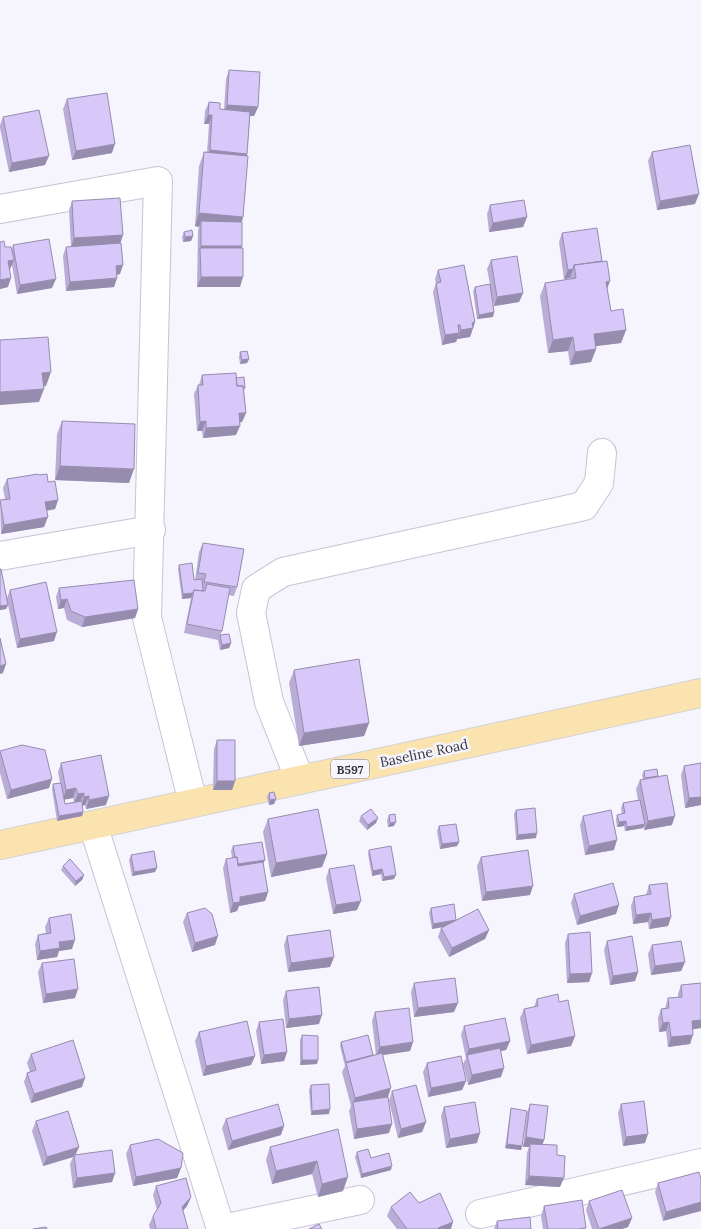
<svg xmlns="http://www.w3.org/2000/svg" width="701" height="1229" font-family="Lora,serif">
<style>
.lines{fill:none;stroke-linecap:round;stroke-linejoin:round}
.minor-casing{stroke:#c8c2d7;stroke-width:30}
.major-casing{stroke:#d3d2d4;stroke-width:30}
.minor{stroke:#fff;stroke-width:28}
.major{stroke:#fae3af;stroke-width:28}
.wall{fill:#b9acd6;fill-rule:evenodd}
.shaded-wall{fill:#968cae}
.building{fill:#d7c8f9;stroke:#968cae}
.labels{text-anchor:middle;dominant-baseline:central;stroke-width:5;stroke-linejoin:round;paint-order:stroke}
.shield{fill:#f6f4fd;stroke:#706e76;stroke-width:1}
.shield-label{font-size:12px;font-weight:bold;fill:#36343c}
.street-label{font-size:14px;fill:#36343c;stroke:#f6f4fd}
</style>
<rect width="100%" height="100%" fill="#f6f4fd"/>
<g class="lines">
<g class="minor-casing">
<path id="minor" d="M0,209L158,181L147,618L193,803
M0,556L151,530
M300,780L269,702L251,613L256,589L283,572L584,506L599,483L602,453
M93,825L221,1229
M480,1214L701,1163
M222,1229L360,1200"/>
</g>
<g class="major-casing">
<path id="major" d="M0,845L701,693"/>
</g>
<use href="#minor" class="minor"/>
<use href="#major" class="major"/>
</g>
<path class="wall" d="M229,70L258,107L254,116H250L247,156L243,217L242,222V248L240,287H197L198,231L199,227L195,226L199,166L204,152L207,153L209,124H204L205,111L209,102L220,109L224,110L226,79Z
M67,99L112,153L72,160L63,109Z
M3,117L45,165L9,172L0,128V125Z
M652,152L695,204L657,210L648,161Z
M72,201L123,235L120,243V274L117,275V278L114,287L66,291L63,256L66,247H71L69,210Z
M490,205L527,217L523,227L489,232L487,214Z
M184,232L193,236L191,241L183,242L182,237Z
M562,233L602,261L610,281L607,289L611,311L626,330L621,343L595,346L596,349L591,362L570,365L568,351L548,353L540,296L545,283L570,279V278L564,279L559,242Z
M0,242L5,247L12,250L13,245L52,288L17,294L12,265L10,269L8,287L0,289Z
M491,260L523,293L519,302L494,306L491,292L494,312L493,317L477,319L473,291L475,287L490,284L487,269Z
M438,270L475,322L470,337L457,339L456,342L442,345L433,292L436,283L435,279Z
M240,352L249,359L247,363L240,364L239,357Z
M202,375L236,378L245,388L244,391L246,413L242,422H239L236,435L203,438L202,431H197L194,394L198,385H199Z
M62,421L129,483L55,480L57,434Z
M39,475L48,482L58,500L55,509L47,511L44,527L1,534L0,500L5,499L3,488L7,479Z
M203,543L237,587L234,596L228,595L222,631L220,635L231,643L229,648L220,650L218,640L184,633L191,598L182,599L178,569L179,565L195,580L199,552Z
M0,569L7,598L10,590L54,641L17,648L8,605L6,609L0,610Z
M59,588L138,609L135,618L82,627L67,620L64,608L58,609L56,597Z
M294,670L369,723L364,736L299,746L289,683Z
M217,740L235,781L232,790H213L214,749Z
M0,751L49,788L7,799L0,773Z
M61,763L106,805L86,809L85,805L82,806L83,812L82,816L57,821L52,789L53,784L60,783L58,772ZM73,798L74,802L65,804L64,799Z
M701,763V805L685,808L681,775L684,766Z
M644,771L658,776L672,825L644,830V826L643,828L625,831L624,826L617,827L616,819L617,815L622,814L621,808L623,803L638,800L636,789L640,780L643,779L642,775Z
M269,793L276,799L274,804L269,805L267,797Z
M516,810L536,838L516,840L514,814Z
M389,815L394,826L388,827L387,820Z
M361,816L376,823L367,830L359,821Z
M583,816L614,850L585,855L580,825Z
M268,819L327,854L322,867L271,877L263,832Z
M439,826L459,842L457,846L440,849L437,831Z
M233,846L263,863L268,892L265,901L239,906L237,911L230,913L223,868L226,859L232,858L231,851Z
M369,850L394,879L382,881L381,874L372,876L368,854Z
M131,855L155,872L132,876L129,860Z
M481,857L530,895L482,901L477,866Z
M63,866L84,875L82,880L75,886L61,870Z
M329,869L357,910L333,914L326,878Z
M649,885L671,917L668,926L649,929L648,922L633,924L631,906L634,897L646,895Z
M574,894L616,914L577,925L571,903Z
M431,908L456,920L489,930L485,939L449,957L438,937L441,928L444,926L432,929L429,913Z
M187,913L215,945L192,952L183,922Z
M49,918L72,949L59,951L57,957L37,960L35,944L38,935L46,933L45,927Z
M568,934L592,973L589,982L567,983L565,943Z
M287,936L334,957L330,967L288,972L284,945Z
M607,941L638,972L635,981L610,985L604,950Z
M652,945L685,962L681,971L651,975L648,954Z
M42,963L75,998L43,1003L38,972Z
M414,983L454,1012L414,1017L411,992Z
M701,983V1028L693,1029L690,1044L668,1047L666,1031L659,1032L658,1018L661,1009L665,1008L668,998L678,997V994L681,985Z
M286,991L319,1024L286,1028L283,1000Z
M537,999L559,1002L575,1036L571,1046L527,1054L520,1018L524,1009L534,1007Z
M375,1012L413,1042L410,1051L383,1055L388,1097L389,1133L354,1139L349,1111L351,1106L342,1072L345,1066L340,1046L341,1042L373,1056L376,1055L372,1021Z
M259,1022L287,1052L284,1061L261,1064L256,1031Z
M464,1026L510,1041L506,1050L501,1051V1077L468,1085L463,1064L466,1058L461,1035Z
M199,1032L255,1056L251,1065L203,1076L195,1041Z
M302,1035L317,1064L300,1065V1040Z
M31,1054L82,1087L31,1103L24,1082L27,1073L30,1072L27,1063Z
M427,1063L466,1081L462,1090L428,1097L423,1072Z
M311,1085L329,1114L311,1115L309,1090Z
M392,1091L426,1122L422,1132L398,1138L389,1101Z
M530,1104L544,1140L542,1145L557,1155L560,1187L525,1185L527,1153L529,1147H523L527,1113Z
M621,1104L645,1143L623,1146L618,1113Z
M444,1107L477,1143L446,1148L441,1116Z
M511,1108L522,1146L521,1150L505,1148L510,1113Z
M226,1119L281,1135L228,1150L222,1128Z
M36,1121L76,1155L115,1173L112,1182L73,1188L70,1164L73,1157L43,1166L32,1131Z
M338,1129L343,1191L318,1197L312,1174L272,1184L266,1160L270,1147Z
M130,1145L181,1168L177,1178L133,1186L126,1154Z
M357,1152L371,1158L391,1170L361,1178L355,1157Z
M699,1172L663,1221L655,1192L658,1183Z
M156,1186L191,1197L187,1206L183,1211L188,1229H150L149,1225L153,1216L157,1210L153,1195Z
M589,1201L632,1218L628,1227L622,1229H592L586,1210Z
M419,1203L451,1229H397L387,1216L391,1207Z
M544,1206L586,1229H543L541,1216Z
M497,1221L531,1229H494Z"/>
<path class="shaded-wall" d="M227,105L258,107L254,116L223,114Z
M208,115H212L209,124H204Z
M115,144L112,153L72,160L76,151Z
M210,150L247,154L244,164L206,160Z
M49,156L45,165L9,172L12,163Z
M699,194L695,204L657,210L660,201Z
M199,213L243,217L239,230L201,221L199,227L195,226Z
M527,217L523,227L489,232L493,223Z
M123,235L120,244L71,247L74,238Z
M193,236L191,241L183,242L185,237Z
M201,246H242L239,255L200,248L198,255Z
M14,260L10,269L8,261Z
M123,265L120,274L113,275L116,266Z
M573,269L570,278L564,279L568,270Z
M201,277H243L240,287H197Z
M11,278L8,287L0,289V280Z
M117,278L114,287L66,291L70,282Z
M56,279L52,288L17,294L20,285Z
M610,281L605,294L606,282Z
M523,293L519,302L494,306L497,297Z
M494,312L493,317L477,319L479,315Z
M475,322L470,337L457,339L461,330L472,323Z
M458,325H460L456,334L459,333L456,342L442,345L445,335Z
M626,330L621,343L589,347L594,334Z
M573,337L568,351L548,353L553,340Z
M596,349L591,362L570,365L575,352Z
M249,359L247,363L240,364L242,360Z
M51,372L46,386L37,387L42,373Z
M44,389L39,402L0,405V392Z
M239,413H246L242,422L236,423Z
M206,421L202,431H197L200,422Z
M240,426L236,435L203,438L206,428Z
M60,466L134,469L129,483L55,480Z
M58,500L55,509L42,511L45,502Z
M48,517L44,527L1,534L4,525Z
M193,593L191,598L182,599L183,594Z
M67,599L64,608L58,609L61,600Z
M8,605L6,609L0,610V606Z
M138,609L135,618L82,627L85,617Z
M57,632L54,641L17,648L20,639Z
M231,643L229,648L220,650L222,645Z
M6,664L3,673L0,674V666Z
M369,723L364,736L299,746L304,733Z
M52,779L49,788L7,799L11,790Z
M217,781H235L232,790H213Z
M76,788L73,798L63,800L66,790Z
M84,793L80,802L74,803L78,794Z
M89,796L85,805L81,806L84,797Z
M109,796L106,805L86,809L89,800Z
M701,797V805L685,808L689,798Z
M276,799L274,804L269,805L270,800Z
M83,812L82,816L57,821L59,816Z
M675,816L672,825L644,830L648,821Z
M378,818L376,823L367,830L368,825Z
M626,821L624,826L617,827L619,822Z
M396,822L394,826L388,827L390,823Z
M645,824L643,828L625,831L627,827Z
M537,833L536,838L516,840L518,835Z
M617,840L614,850L585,855L589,846Z
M459,842L457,846L440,849L442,844Z
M327,854L322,867L271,877L276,863Z
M265,860L263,864L234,869L236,864Z
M157,868L155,872L132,876L134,872Z
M382,869L381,874L372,876L373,871Z
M84,875L82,880L75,886L76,881Z
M396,875L394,879L382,881L384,877Z
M533,886L530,895L482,901L486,892Z
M268,892L265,901L239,906L237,911L230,913L233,903L240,897Z
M361,901L357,910L333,914L336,905Z
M619,905L616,914L577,925L580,916Z
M651,913L648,922L633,924L636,915Z
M671,917L668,926L649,929L652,920Z
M456,920L455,925L432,929L433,924Z
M489,930L485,939L449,957L452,948Z
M218,936L215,945L192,952L195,943Z
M75,940L72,949L59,951L57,957L37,960L40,951L59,942Z
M334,957L330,967L288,972L291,963Z
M685,962L681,971L651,975L655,966Z
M638,972L635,981L610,985L613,976Z
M592,973L589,982L567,983L570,974Z
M78,989L75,998L43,1003L46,994Z
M458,1003L454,1012L414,1017L418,1008Z
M322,1015L319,1024L286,1028L289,1019Z
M701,1020V1028L688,1030L692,1021Z
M669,1022L666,1031L659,1032L663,1023Z
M693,1035L690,1044L668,1047L671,1037Z
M575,1036L571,1046L527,1054L531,1045Z
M510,1041L506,1050L467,1057V1055L465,1058L469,1049Z
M413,1042L410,1051L376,1056L380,1047Z
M287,1052L284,1061L261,1064L264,1055Z
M255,1056L251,1065L203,1076L206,1066Z
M302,1060H318L317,1064L300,1065Z
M504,1068L501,1077L468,1085L472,1075Z
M85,1078L82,1087L31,1103L34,1094Z
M466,1081L462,1090L428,1097L431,1088Z
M391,1088L388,1097L353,1103L355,1098Z
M330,1109L329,1114L311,1115L312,1111Z
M426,1122L422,1132L398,1138L401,1129Z
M392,1124L389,1133L354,1139L357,1129Z
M284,1126L281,1135L228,1150L232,1141Z
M480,1133L477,1143L446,1148L450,1139Z
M648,1134L645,1143L623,1146L626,1137Z
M526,1137L544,1140L541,1149L530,1144L529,1147H523Z
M507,1144L522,1146L521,1150L505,1148Z
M79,1147L75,1156L74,1155L73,1157L43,1166L47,1157Z
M317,1161L312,1174L272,1184L276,1171Z
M392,1166L391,1170L361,1178L362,1174Z
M181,1168L177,1178L133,1186L136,1177Z
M115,1173L112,1182L73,1188L77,1178Z
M529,1176L564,1178L560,1187L525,1185Z
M348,1177L343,1191L318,1197L322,1184Z
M191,1197L187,1206L178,1216L182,1207Z
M701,1202V1211L663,1221L666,1212Z
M632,1218L628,1227L622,1229H599Z
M453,1222L451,1229H438V1228Z"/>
<path class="building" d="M229,70L260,72L258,107L227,105Z
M107,93L115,144L76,151L67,99Z
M209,102L220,103V109L250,112L247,154L210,150L212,115H208Z
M39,110L49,156L12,163L3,117Z
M690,145L699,194L660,201L652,152Z
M204,152L248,156L243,217L199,213Z
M120,198L123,235L74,238L72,201Z
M524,200L527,217L493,223L490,205Z
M201,221L242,222V246H201Z
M597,228L602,261L574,265L573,269L568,270L562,233Z
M192,230L193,236L185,237L184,232Z
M49,239L56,279L20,285L13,245Z
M4,241L5,247H11L14,260L8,261L11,278L0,280V242Z
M121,243L123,265L116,266L117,278L70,282L66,247Z
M200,248H243V277H201Z
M517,256L523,293L497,297L491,260Z
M607,261L610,281L606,282L611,311L623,309L626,330L594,334L596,349L575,352L573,337L553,340L545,283L576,278L574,265Z
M464,265L475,322L472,323L473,328L461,330L460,325H458L459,333L445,335L436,283L441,282L438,270Z
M490,284L494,312L479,315L475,287Z
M48,337L51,372L42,373L44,389L0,392V340Z
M247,351L249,359L242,360L240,352Z
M236,373L237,386H243L246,413H239L240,426L206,428V421L200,422L198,385H203L202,375Z
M244,377L245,388H244L243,386H237L236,378Z
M62,421L135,424L134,469L60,466Z
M38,474L39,475L47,474L48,482L55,481L58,500L45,502L48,517L4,525L0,500L10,499L7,479Z
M203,543L244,549L237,587L204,582L206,574L198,573Z
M192,563L194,580L202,579L203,591L194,590L193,593L183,594L179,565Z
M0,569H1L8,605L0,606Z
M134,580L138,609L85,617L71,611L67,599L61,600L59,588Z
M46,582L57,632L20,639L10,590Z
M207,584L230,588L222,631L187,624L194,590L205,591Z
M229,634L231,643L222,645L220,635Z
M0,638L6,664L0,666Z
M359,659L369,723L304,733L294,670Z
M217,740H235V781H217Z
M22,745L45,750L52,779L11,790L0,751Z
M101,755L109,796L89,800V796L84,797V793L78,794L76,788L66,790L61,763Z
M701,763V797L689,798L684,766Z
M657,769L658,776L645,778L644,771Z
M667,775L675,816L648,821L640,780Z
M61,783L65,804L82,801L83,812L59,816L53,784Z
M274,792L276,799L270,800L269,793Z
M640,800L645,824L627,827L626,821L619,822L617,815L625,813L623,803Z
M535,808L537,833L518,835L516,810Z
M318,809L327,854L276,863L268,819Z
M371,809L378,818L368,825L361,816Z
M611,810L617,840L589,846L583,816Z
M395,814L396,822L390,823L389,815Z
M456,824L459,842L442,844L439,826Z
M262,842L265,860L238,864L237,857H235L233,846Z
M391,846L396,875L384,877L382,869L373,871L369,850Z
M528,850L533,886L486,892L481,857Z
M154,851L157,868L134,872L131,855Z
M237,857L238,866L263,862L268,892L240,897V902L233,903L226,859Z
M70,859L84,875L76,881L63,866Z
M354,865L361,901L336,905L329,869Z
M613,883L619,905L580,916L574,894Z
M667,883L671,917L652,920L651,913L636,915L634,897L651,894L649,885Z
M454,904L456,920L433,924L431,908Z
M205,908L212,914L218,936L195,943L187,913Z
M478,909L489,930L452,948L441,928Z
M71,914L75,940L59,942L60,948L40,951L38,935L51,933L49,918Z
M330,930L334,957L291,963L287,936Z
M590,932L592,973L570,974L568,934Z
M632,936L638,972L613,976L607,941Z
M681,941L685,962L655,966L652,945Z
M74,959L78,989L46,994L42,963Z
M455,978L458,1003L418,1008L414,983Z
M701,983V1020L692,1021L693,1035L671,1037L669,1022L663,1023L661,1009L669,1008L668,998L682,997L681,985Z
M319,987L322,1015L289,1019L286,991Z
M558,994L559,1002L568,1000L575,1036L531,1045L524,1009L538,1006L537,999Z
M409,1008L413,1042L380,1047L375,1012Z
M505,1018L510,1041L469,1049L464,1026Z
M283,1019L287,1052L264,1055L259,1022Z
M247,1021L255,1056L206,1066L199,1032Z
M302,1035L318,1036V1060H302Z
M368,1035L373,1055L346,1062L341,1042Z
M73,1040L85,1078L34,1094L27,1073L36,1070L31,1054Z
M500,1048L504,1068L472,1075L467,1055Z
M382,1053L391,1088L355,1098L346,1063Z
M461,1056L466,1081L431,1088L427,1063Z
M329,1084L330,1109L312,1111L311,1085Z
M416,1085L426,1122L401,1129L392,1091Z
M388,1097L392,1124L357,1129L353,1102Z
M644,1101L648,1134L626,1137L621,1104Z
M475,1102L480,1133L450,1139L444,1107Z
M278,1104L284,1126L232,1141L226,1119Z
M530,1104L548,1106L544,1140L526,1137Z
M511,1108L527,1111L522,1146L507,1144Z
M68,1111L79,1147L47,1157L36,1121Z
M338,1129L348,1177L322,1184L317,1161L276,1171L270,1147Z
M158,1139L183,1153L181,1168L136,1177L130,1145Z
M530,1144L557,1145V1155L565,1156L564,1178L529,1176Z
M368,1149L371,1158L389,1153L392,1166L362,1174L357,1152Z
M112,1150L115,1173L77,1178L74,1155Z
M699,1172L701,1179V1202L666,1212L658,1183Z
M186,1178L191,1197L182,1207L188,1229H156L153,1216L161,1203L156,1186Z
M622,1190L632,1218L599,1229L589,1201Z
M410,1192L419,1203L440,1193L453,1222L438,1228V1229H407L391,1207Z
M582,1200L586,1228L578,1229H548L544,1206Z
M530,1217L531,1229H498L497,1221Z
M319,1224L322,1229H309Z
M46,1227L47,1229H33Z"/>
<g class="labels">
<rect class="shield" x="331" y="759.5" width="38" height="19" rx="4"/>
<g class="shield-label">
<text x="350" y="769">B597</text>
</g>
<g class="street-label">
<text transform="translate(424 753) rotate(-12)">Baseline Road</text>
</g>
</g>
</svg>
